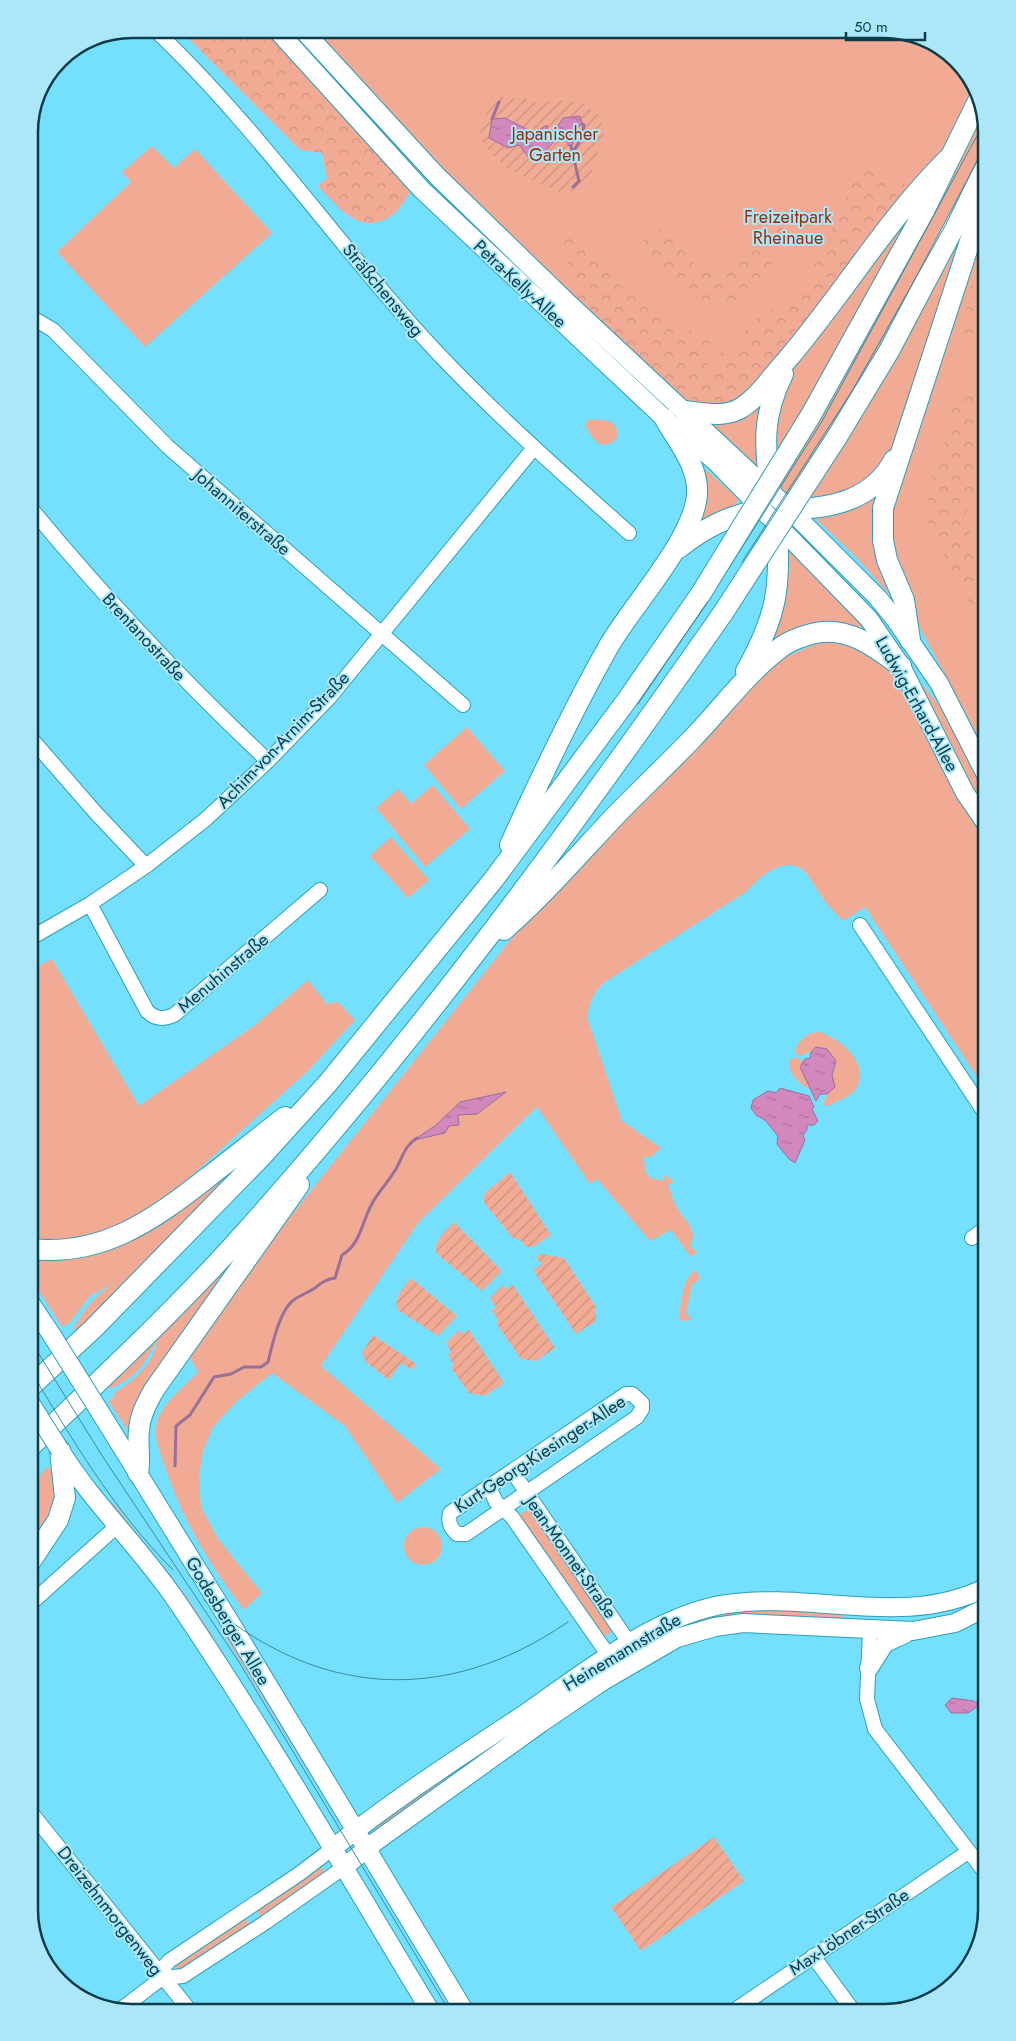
<svg xmlns="http://www.w3.org/2000/svg" width="1016" height="2041" font-family="Jost,sans-serif">
<style>
.green{fill:#f1aa93}
.forest{fill:url(#forest-crowns)}
.garden{fill:url(#garden-furrows)}
.water{fill:url(#water-ripples);stroke:#97719a}
.lines{fill:none;stroke-linecap:round;stroke-linejoin:round}
.stream{stroke:#97719a;stroke-width:3}
.minor-casing{stroke:#2a9fbb;stroke-width:16}
.major-casing{stroke:#2a9fbb;stroke-width:20}
.highway-casing{stroke:#2a9fbb;stroke-width:22}
.minor{stroke:#fff;stroke-width:14}
.major{stroke:#fff;stroke-width:18}
.highway{stroke:#fff;stroke-width:20}
.tram{stroke:#3d889d;stroke-width:1}
.major-bridge-casing{stroke:#2a9fbb;stroke-width:20;stroke-linecap:butt}
.highway-bridge-casing{stroke:#2a9fbb;stroke-width:22;stroke-linecap:butt}
.major-bridge{stroke:#fff;stroke-width:18}
.highway-bridge{stroke:#fff;stroke-width:20}
.labels{text-anchor:middle;dominant-baseline:central;stroke-width:4;stroke-linejoin:round;paint-order:stroke}
.park-label{font-size:18px;fill:#963008;stroke:#ace7f9}
.street-label{font-size:18px;fill:#0c3c48;stroke:#ace7f9}
.rim{fill:none;stroke:#0c3c48;stroke-width:2.5}
</style>
<defs>
<pattern id="forest-crowns" width="20" height="18" patternUnits="userSpaceOnUse" patternTransform="scale(1.25)"><rect width="20" height="18" fill="#f1aa93"/><path d="M2 6a3 3 0 1 1 6 0M12 15a3 3 0 1 1 6 0" fill="none" stroke="#cd9380"/></pattern>
<pattern id="garden-furrows" width="10" height="10" patternUnits="userSpaceOnUse" patternTransform="scale(1.25)"><rect width="10" height="10" fill="#f1aa93"/><path d="M-1 1l2-2M0 10L10 0M9 11l2-2" fill="none" stroke="#cd9380"/></pattern>
<pattern id="water-ripples" width="26" height="14" patternUnits="userSpaceOnUse" patternTransform="scale(1.25)"><rect width="26" height="14" fill="#d388bd"/><path d="M2 4q2-2 4 0t4 0M15 11q2-2 4 0t4 0" fill="none" stroke="#aa709c"/></pattern>
</defs>
<rect width="100%" height="100%" fill="#75e0fe"/>
<path class="green" d="M284,29H294L421,171L423,178Z
M313,29H891L947,50L980,93L987,132V753L920,628L854,555L805,509L709,425L462,193Z
M152,146L174,168L195,149L272,233L145,347L57,252L131,182L122,172Z
M588,420C601,420 613,417 618,432L616,440L607,445C595,446 591,434 585,425Z
M703,469H705L739,499L733,508L700,522Z
M787,547L863,623L862,628L818,624L800,627L773,639Z
M828,563L869,607L894,640L920,682L946,713L987,793V815L826,564Z
M823,641C834,642 850,641 861,646C901,662 931,747 951,785C962,805 974,824 987,843V1092L865,907L843,921C835,912 826,904 820,894C815,887 811,878 805,872C786,853 759,877 746,892L605,982C593,992 590,1002 587,1017L622,1121L661,1148L651,1157H644L645,1171L650,1178L664,1181L665,1174L674,1182L668,1185C671,1193 673,1201 677,1208C685,1221 699,1230 690,1246L697,1252L691,1257L671,1230L650,1241L597,1179L590,1184L537,1107L418,1223L321,1366L441,1469L397,1503L345,1426L272,1373L236,1402L213,1427L203,1451L199,1476L201,1507L218,1539L262,1593L244,1610C209,1563 184,1523 165,1467C160,1452 153,1438 157,1422C163,1402 184,1387 198,1372L188,1354L259,1256L524,923L751,687L785,657Z
M467,727L505,771L461,809L424,765Z
M433,785L470,829L425,867L376,808L398,789L411,804Z
M391,837L429,880L408,898L370,856Z
M52,959L139,1106L255,1025L308,980L327,1004L338,1002L355,1020L309,1070L149,1214L71,1243L29,1242V971Z
M819,1032C840,1038 873,1065 855,1090C848,1098 837,1101 828,1106L824,1105V1102L834,1081L832,1075L836,1065L815,1049L801,1056L795,1053C797,1041 807,1032 819,1032Z
M796,1057L803,1062L802,1069L811,1089C801,1086 786,1072 790,1060Z
M232,1171L157,1252L77,1333L74,1328C85,1308 96,1295 115,1283L90,1296L70,1322L62,1327L29,1275V1255L58,1256Z
M259,1225L131,1431L129,1432L109,1402L115,1395L114,1393C135,1380 153,1365 158,1340C140,1368 143,1371 111,1389L107,1383Z
M696,1270L700,1279L692,1285L686,1313L692,1320L680,1321L679,1316C682,1301 682,1278 696,1270Z
M48,1466L60,1487L56,1508L29,1552C29,1523 26,1488 48,1466Z
M113,1503L187,1597L211,1633L323,1817L108,1508Z
M532,1507L614,1630L602,1638L519,1515Z
M404 1546a19 19 0 1 1 38 0a19 19 0 1 1-38 0Z
M750,1609L843,1612L842,1622L798,1619L657,1642L655,1638L704,1617Z
M225,1625L333,1802L329,1805L220,1628Z
M471,1756L475,1763L378,1834L372,1823Z
M320,1864L325,1873L261,1917L255,1908Z
M243,1916L250,1925L180,1974L172,1963Z"/>
<path class="forest" d="M179,29H263L411,192C405,199 399,211 391,216C359,237 338,206 318,186L327,178L322,153L300,150Z
M867,172L881,174L905,184C881,221 851,250 814,274H811L810,270L832,230L852,185L857,177Z
M765,212L777,214L786,222L775,259L748,295L732,301L703,300L688,293L651,260L643,242L646,234L663,230L673,233C684,254 699,281 727,268C729,266 735,265 737,262C748,252 752,230 755,216Z
M566,227L575,229L597,262L618,283L653,309L713,344L714,355L685,401L575,301C575,293 576,285 574,277C570,262 555,242 566,227Z
M986,235L987,308L981,331L969,336L961,331L977,263Z
M846,259L851,263L775,356L751,390L727,407L689,404L724,349L741,342L748,326L806,284Z
M985,386L987,391V479L979,484L966,514L973,549L987,570V620C968,609 948,568 941,548C938,543 939,535 934,530C933,528 931,527 928,526V495L936,458L943,450L951,406L964,393Z"/>
<path class="garden" d="M491,96L528,99L532,102L546,103L552,100L582,102L600,116L604,132L589,182L582,190L560,192L508,169L486,148L479,136Z
M510,1172L551,1235L533,1247H527L519,1239L513,1238L485,1204L483,1198L486,1192Z
M454,1222L502,1271L482,1291L437,1254C432,1241 446,1231 454,1222Z
M541,1254L564,1258L596,1307V1321L576,1334L533,1270L542,1264L536,1257Z
M411,1278L457,1316L438,1336L398,1310C392,1298 404,1288 411,1278Z
M503,1285L506,1289L513,1285L555,1348L536,1361L521,1359L498,1326V1320L492,1310L496,1307L490,1298Z
M459,1330L462,1334L469,1330L504,1383L485,1396L469,1393L452,1369L453,1363L448,1355L451,1352L446,1343Z
M373,1335L416,1364L412,1370L401,1363L389,1380L366,1362L362,1353Z
M714,1837L744,1881L641,1951L611,1907Z"/>
<path class="water" d="M580,116L582,124L573,132V144L569,146L564,136L556,139L540,158H529L519,145L508,148L489,138L492,119L505,118L534,133L547,125V130L555,131L563,118Z
M816,1047L827,1049L836,1061L832,1075L835,1087L827,1094H820L816,1101L800,1067L805,1059L810,1058L811,1052Z
M780,1088L809,1096L814,1107L812,1109L818,1121L814,1125H807V1130L803,1135L805,1140L795,1163L789,1159L777,1144L778,1136L765,1120L756,1115L751,1108L753,1100L768,1091L776,1093Z
M506,1092L477,1114L458,1115L459,1125L449,1126L445,1133L414,1140L436,1125L460,1102Z
M952,1698L974,1701L979,1705L968,1713H951L945,1705Z"/>
<g class="lines">
<path class="stream" d="M492,119L499,102
M571,146L579,181L573,187
M573,152L582,137L584,125L582,124
M175,1466L176,1426L190,1415L214,1377L231,1374L244,1367H261L268,1362C272,1346 280,1308 295,1299C301,1295 309,1292 315,1288C321,1283 326,1279 335,1278L342,1255C363,1243 362,1216 376,1197C382,1188 390,1179 396,1169C403,1157 404,1146 417,1138"/>
<g class="minor-casing">
<path id="minor" d="M154,29C246,116 321,221 404,316C473,395 551,463 629,533
M29,313L31,317L53,330L167,446L463,705
M29,506C103,596 183,681 268,761
M29,736L95,812L146,866
M90,904L147,1011C155,1019 163,1020 174,1015L320,890
M860,925L987,1116
M29,939L90,904L146,866L206,819L268,761L329,698L533,449
M972,1238L987,1227
M626,1394H632L642,1403V1409L637,1417L466,1534H457C450,1527 448,1523 450,1513Z
M512,1471L630,1644
M489,1487L496,1502L512,1517L609,1656
M29,1605L117,1526
M870,1631L867,1699L875,1729L987,1875
M29,1810L191,2012
M813,1956L854,2012
M162,1978L164,1967L169,1961L299,1874L332,1849
M120,2010L162,1978L183,1976L266,1922L343,1868
M732,2012L968,1852"/>
</g>
<g class="major-casing">
<path id="major" d="M276,29L422,190L665,419L715,461L869,619L901,666L965,793L987,825
M302,29L437,176L569,304L789,509L878,598L895,619L939,683L987,777
M29,1301L53,1337
M100,1412L230,1622L465,2012
M60,1450C94,1505 142,1549 178,1603C268,1736 348,1875 431,2012
M869,1668L885,1643L905,1634
M332,1849C393,1800 458,1758 523,1715C581,1675 656,1614 727,1604C814,1591 904,1629 987,1587
M343,1868L375,1842L541,1723L603,1681L677,1638L715,1627L743,1623L913,1631L955,1623L987,1607"/>
</g>
<g class="highway-casing">
<path id="highway" d="M685,411C704,413 724,418 741,408C759,397 772,376 786,361C842,296 887,219 948,159
M811,415L923,213L980,97
M837,437L889,351L987,165
M771,492C764,446 762,416 783,374
M789,509C831,509 873,500 894,460
M679,548C705,527 729,516 762,509
M910,640L904,600L887,560L883,540V508L970,241L987,199
M746,671C777,616 781,587 777,525
M510,845C540,779 574,707 610,644C633,605 695,537 697,494C699,467 678,442 665,419
M504,930C545,894 579,854 616,815C640,790 666,766 691,740C721,709 746,674 780,648C790,640 810,633 823,632C853,629 878,650 901,666
M29,1249C102,1257 152,1221 207,1178C233,1158 259,1137 285,1117
M29,1388L93,1329L261,1157L328,1083L494,879L627,700L700,595
M29,1448C97,1383 167,1318 231,1248C411,1049 570,832 723,613
M138,1473C141,1458 137,1445 139,1430C140,1415 147,1403 154,1390L299,1185
M29,1564L58,1520L65,1498L60,1450"/>
</g>
<use href="#minor" class="minor"/>
<use href="#major" class="major"/>
<use href="#highway" class="highway"/>
<path class="tram" d="M742,562L852,391L945,226L987,140
M638,704L708,601L821,423L985,121
M29,1338L101,1454L239,1662L450,2012
M29,1368C72,1439 114,1511 173,1570
M189,1575L215,1601
M204,1600C315,1697 444,1707 568,1622"/>
<g class="major-bridge-casing">
<path id="major-bridge" d="M53,1337L100,1412
M29,1401L60,1450"/>
</g>
<g class="highway-bridge-casing">
<path id="highway-bridge" d="M700,595L811,415
M723,613L837,437"/>
</g>
<use href="#major-bridge" class="major-bridge"/>
<use href="#highway-bridge" class="highway-bridge"/>
</g>
<g class="labels">
<g class="park-label">
<text x="555" y="134">Japanischer<tspan x="555" dy="21">Garten</tspan></text>
<text x="788" y="217">Freizeitpark<tspan x="788" dy="21">Rheinaue</tspan></text>
</g>
<g class="street-label">
<text transform="translate(520 284) rotate(43)">Petra-Kelly-Allee</text>
<text transform="translate(383 290) rotate(50)">Sträßchensweg</text>
<text transform="translate(242 512) rotate(41)">Johanniterstraße</text>
<text transform="translate(144 637) rotate(47)">Brentanostraße</text>
<text transform="translate(917 704) rotate(61)">Ludwig-Erhard-Allee</text>
<text transform="translate(283 740) rotate(-46)">Achim-von-Arnim-Straße</text>
<text transform="translate(223 973) rotate(-40)">Menuhinstraße</text>
<text transform="translate(540 1454) rotate(-33)">Kurt-Georg-Kiesinger-Allee</text>
<text transform="translate(571 1557) rotate(55)">Jean-Monnet-Straße</text>
<text transform="translate(228 1621) rotate(59)">Godesberger Allee</text>
<text transform="translate(622 1652) rotate(-31)">Heinemannstraße</text>
<text transform="translate(110 1911) rotate(52)">Dreizehnmorgenweg</text>
<text transform="translate(849 1932) rotate(-34)">Max-Löbner-Straße</text>
</g>
</g>
<path d="M0 0H1016V2041H0ZM132 38H884A94 94 0 0 1 978 132V1910A94 94 0 0 1 884 2004H132A94 94 0 0 1 38 1910V132A94 94 0 0 1 132 38Z" fill="#ace7f9" fill-rule="evenodd"/>
<path class="rim" d="M132 38H884A94 94 0 0 1 978 132V1910A94 94 0 0 1 884 2004H132A94 94 0 0 1 38 1910V132A94 94 0 0 1 132 38Z"/>
<path d="M846 32v8h79v-8" fill="none" stroke="#0c3c48" stroke-width="2.5"/>
<text x="854" y="32" font-size="15" fill="#0c3c48" stroke="#ace7f9" stroke-width="4" paint-order="stroke">50 m</text>
</svg>
